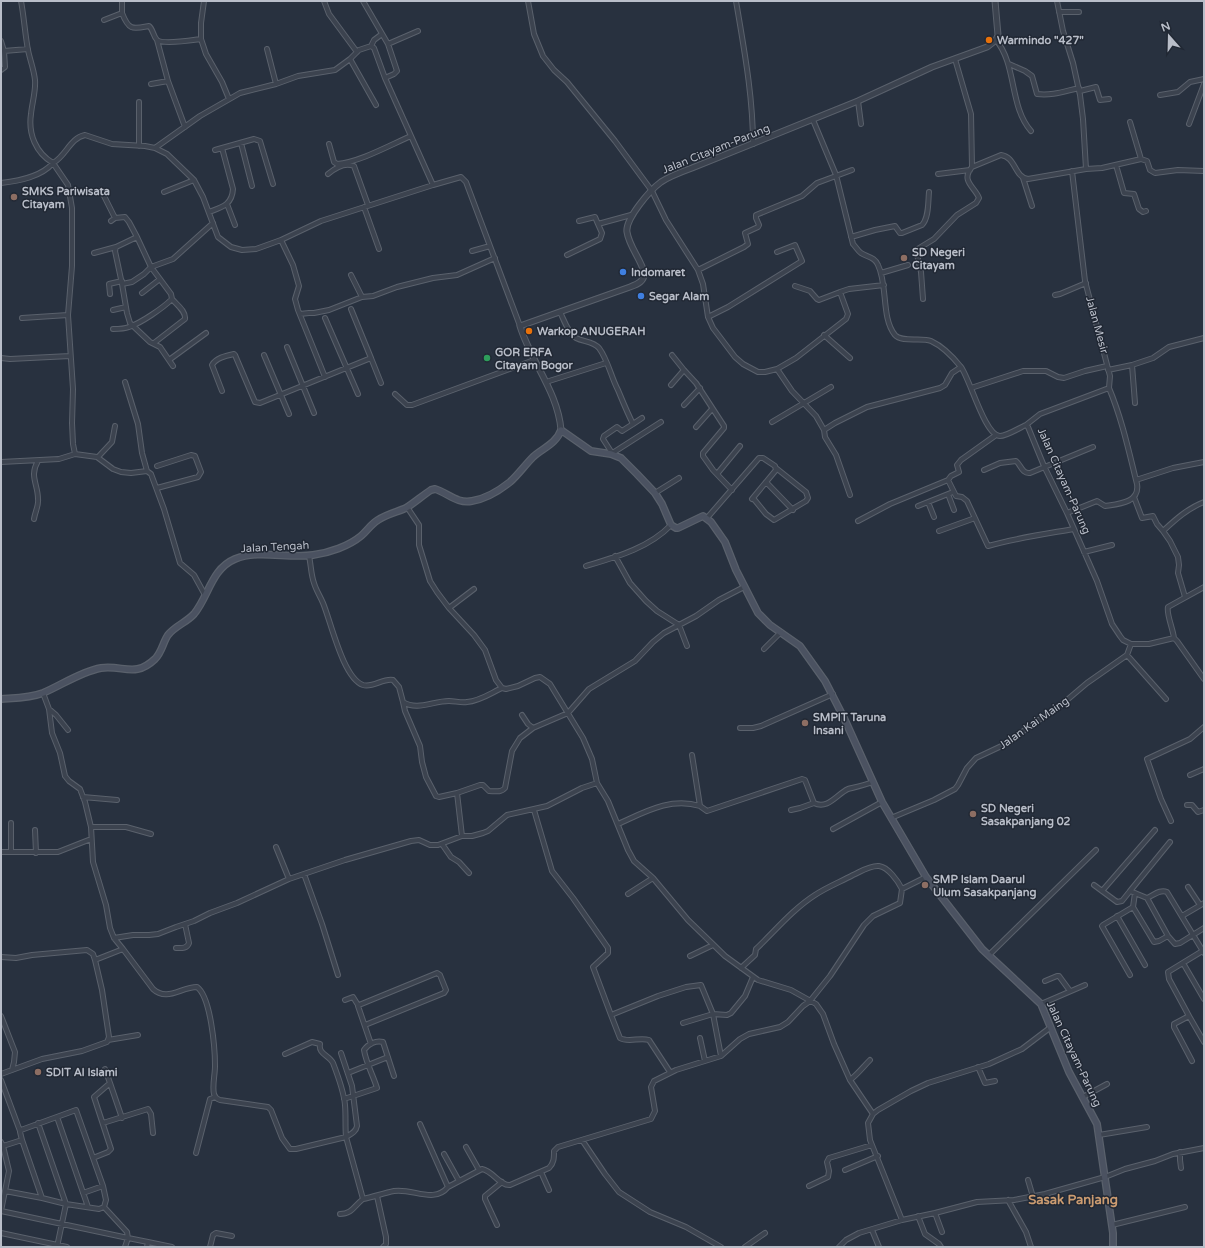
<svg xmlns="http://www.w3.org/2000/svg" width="1205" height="1248" font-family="'Varela Round',sans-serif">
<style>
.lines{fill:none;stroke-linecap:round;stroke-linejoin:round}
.minor-casing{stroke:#5a616c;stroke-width:6}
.tertiary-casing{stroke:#5a616c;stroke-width:7}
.secondary-casing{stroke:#5a616c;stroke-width:8}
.minor{stroke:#3c434f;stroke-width:4}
.tertiary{stroke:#3c434f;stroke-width:5}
.secondary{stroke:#4b5261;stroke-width:5.5}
.food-dot{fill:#e8710a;stroke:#212834;stroke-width:1.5}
.education-dot{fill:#8d6e63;stroke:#212834;stroke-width:1.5}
.shop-dot{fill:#3f7fe0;stroke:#212834;stroke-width:1.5}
.leisure-dot{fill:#2e9e5b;stroke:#212834;stroke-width:1.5}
.labels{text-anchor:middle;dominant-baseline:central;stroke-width:3;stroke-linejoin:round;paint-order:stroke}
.poi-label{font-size:11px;font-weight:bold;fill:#b9bec9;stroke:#212834;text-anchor:start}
.street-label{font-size:11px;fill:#b9bec9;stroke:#212834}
.quarter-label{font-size:13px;font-weight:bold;fill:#cc9c71;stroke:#212834}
</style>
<rect width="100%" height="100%" fill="#28313f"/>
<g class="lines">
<g class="minor-casing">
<path id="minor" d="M21,1C24,17 25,34 28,50C30,60 34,70 35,80C36,91 32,103 31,114C28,134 36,153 53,163C66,156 70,138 85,135L112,144L145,146L155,148L167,154L194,180L203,197L218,237L231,247L242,250L256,249L281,240L321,221L433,185L461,177L466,182L520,326
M204,1L201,23V39L206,54L222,82L229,99
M324,1L329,14L357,52
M363,1L388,44L397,71L394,74L385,78L433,185
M528,1L534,34L543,56L554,70L567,82L615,141L652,191L666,220L698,270L703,284L708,317L713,328L735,357L743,364L758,372H765L777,369L796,358L846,319L848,314L840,292L849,289L884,285
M736,1C744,49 753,96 753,144
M1057,1L1063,31L1073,63L1080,95L1083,119L1086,169
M1059,12H1079
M122,13C129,31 133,29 149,26C153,29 153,36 157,40C163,45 193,40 201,39
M104,20L122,13V1
M157,40L168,81
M996,40C1017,65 1009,106 1031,131
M1,41L4,51L5,67L1,70
M388,44L418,31
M371,46L374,40L382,34
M267,49L276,84
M4,51L28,49
M350,59L376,105
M1009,64L1025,71L1032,76L1037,94C1052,96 1065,91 1079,88
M151,84L168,81L185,127
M1080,91L1096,87L1100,100L1109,99
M1160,95L1178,92L1190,82L1204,79
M858,101L861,124
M813,120L836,175L853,244C856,247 858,251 861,253C867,257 875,257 878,265C888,285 881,318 895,335C902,343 922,337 931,341C942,346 953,357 961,367C970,379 985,436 1000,436C1007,436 1019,428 1026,425L1028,427L1044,466L1067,513L1097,581L1112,624L1120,636L1123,640L1131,644H1149L1174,638L1177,641L1204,679
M1130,122L1141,159
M1189,124L1204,84
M241,143L252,186
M329,144L334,162L337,164C360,162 390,145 411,136
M139,146V102
M155,148L200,116L240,93L276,84L298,76L335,70L350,59L359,50L371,46L374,48L385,78
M222,148L254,139L260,141L273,184
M1116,165L1124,193L1134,194L1139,209L1143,212L1146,211
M972,167L1001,155C1016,157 1014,177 1028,179L1086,169L1102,168L1141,159L1147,161L1150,170L1155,173L1178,170L1204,171
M328,174C335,168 345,162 354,166L368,205
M938,174L970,170
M1023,178L1032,206
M1,183C19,181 41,177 53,163L68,185L72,208V266L68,315L73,389L72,423L73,444L75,454L97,457L113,469L121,472L131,473L147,471L151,474L164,509L180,563L194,575L205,595
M101,190L115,218
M164,192L194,180
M227,204L235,225
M364,207L379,249
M209,212C222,207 232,205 233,189L222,148L215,150
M111,221L115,218L125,217L129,222L137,237L116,247L115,251L122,284L132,282L144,274L151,267L173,259L213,223
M579,221L595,217L598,224L631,215
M851,237L875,230L895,226L900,233H902L922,225C929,218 928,202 929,192
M281,240L293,265L299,286L295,299L298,310L325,377
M472,251L490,246
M94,253L116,247
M567,255L600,239L602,233L598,224
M698,270L744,247L748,244L745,233L758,227L759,225L756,218V215L802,196L817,183L852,170
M881,273L908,265
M351,275L362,297
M122,284L127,313L130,323L150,342L160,347L173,366
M795,286L810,291L817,299L819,300L840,292
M142,293L160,279
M110,294L109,284L122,281
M1055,295L1060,294L1086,283
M923,299L921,272L916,250L934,239L957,215L976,203L979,198C975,187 960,181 972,167L971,114L955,59
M113,310L126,307
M560,312C564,320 568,333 576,338C584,342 593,341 599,348C608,360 611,377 618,390C623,402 627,412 633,424L642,418
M300,314L309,313H314L329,310L362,297L373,296L397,287L433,278L457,275L495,258
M708,317L728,307L802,261L795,245L777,252
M22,318L68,315
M325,318L358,394
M113,329C118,329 124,329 129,327C141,323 163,308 172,299L171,294L151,267L137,237
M824,335L850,358
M154,343L185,319C186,311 177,305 172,299
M287,347L314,413
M264,355L289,414
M672,355L684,370L696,383L724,426V428L703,453V456L713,470L732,490
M1,358L10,359L70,356
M371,358L381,383
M169,360L206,333
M1132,365L1135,403
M777,369L792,391L816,416L824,430L835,423L867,407L940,388L945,385L952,373L961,367
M1108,370L1132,365L1153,358L1169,347L1204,338
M125,382L138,424L142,453L147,471
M546,382L606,363
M671,385L684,370
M971,388L1023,371H1046L1058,377L1064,378L1085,371L1107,366
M222,391L212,365C216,358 225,356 234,354L235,355L255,402L260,403L371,358L351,309
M395,394L407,405H412L534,360
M684,405L700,388
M772,422L831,387
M1026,425L1040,414L1109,388L1110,376L1085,281L1072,171
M696,427L712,409
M824,430L825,437L836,455L850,495
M612,453L603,439L604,436L617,427L622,431L633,424
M611,454L661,422
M98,457L112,442L115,426
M1,462L59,459L75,454
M984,470L1000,463L1016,461C1021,465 1022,474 1030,473L1093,447
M717,474L740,446
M948,480L951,476L959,472L957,465L961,460L996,435
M1136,480L1173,468L1204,462
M766,482L793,510
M157,488L198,477L201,472L195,456L191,455L157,466
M655,493L679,478
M948,494L954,510
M1134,497L1142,518L1153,516L1157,524L1163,531
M753,498L766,514L774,520L806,501L808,498L806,492L776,468
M928,502L934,517
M918,506L953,492
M407,507L419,525V545L430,581L437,592L449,608L474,635L485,650L496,680L502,688
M1067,513L1097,501L1105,506C1118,504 1140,503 1137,484C1129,452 1122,419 1109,388
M707,518L759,458H763L775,466L776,470L752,499
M34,519C35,512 39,505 38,499C38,484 29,476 38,461
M858,521L890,504L948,480L956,496L962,497L967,501L988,546C1016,538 1045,534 1074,529
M939,531L975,518
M1084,552L1112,545
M309,556C311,565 311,575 314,583C316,590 320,596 323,603C331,622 343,678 363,685C373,688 383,678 393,680L399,687L403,702C417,711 433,701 449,701C455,701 461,703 467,702C480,701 491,693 502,688L506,689L518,686L535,678L540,677L550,684L583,738L592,759L597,783L608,801L628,850L634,861L653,878L688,920L725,956L758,980L791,990L816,1004L823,1014L834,1044L850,1080L873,1114
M615,556L630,583L646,601L657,611L679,625L687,646
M586,566C616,557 649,548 671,525
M1185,597L1178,573L1179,565L1178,557L1170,541L1163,531C1175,520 1188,508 1204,502
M449,608L474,589
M1174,638C1173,629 1166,613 1168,607L1204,587
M764,649L781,632
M1127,655L1166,699
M403,702L405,711L420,746L422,762L426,777L436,796L439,797L457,793L462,836
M49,709L56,715L68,730
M522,715L528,724L533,728
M740,728H753L761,726L833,694
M692,755L700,806L707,811L802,779L805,780L814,803C828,810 837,794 848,789C856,787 865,785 873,782
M1190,775L1204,769
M457,793L480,785H483L489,791C494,791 501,793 505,788L512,751L520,738L533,728L568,713L589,689L635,661L653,642L664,633L696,616L719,600L744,587
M83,797L117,800
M1187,805H1192L1198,812L1204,810
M534,810L552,871L573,898L608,948V953L593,967L611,1015L658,996L686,987L701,985L713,1014L721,1056
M791,810L800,808L814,803
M891,818L934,800L955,789L958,785L967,768L976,758L1010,742L1032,724L1054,711L1087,683L1127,655L1131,644
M1171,821L1161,799L1147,759L1190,739L1204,727
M618,824C645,812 670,797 700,806
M91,827H126L151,834
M833,829L882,802
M35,830L36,853
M442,844L451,857L459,862L469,873
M276,847L289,879
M1,852H58L91,839
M11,852V823
M304,874L322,924L338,975
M1094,885L1117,902L1122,901L1130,891L1147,898C1154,895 1160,889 1167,892L1204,953
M1188,887L1200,905
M1102,891L1155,830
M1130,891L1170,842
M628,894L653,878
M1147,898L1168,936L1175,944L1180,943L1204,928
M1133,907L1154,942L1159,941L1168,936
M1117,916L1145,965
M1182,916L1204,903
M114,938L133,935H149L158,934L176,927L194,921L210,913L237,903L289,879L345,860L411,841L419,840L430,845H438L462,836H472L483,833L488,831L507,815L547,806L582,788L597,783
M176,948C181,948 187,949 189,943L185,924
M123,949L153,989C167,1002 181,987 197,987C211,997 215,1049 215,1066C215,1075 212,1086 214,1094C215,1098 217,1099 220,1100L268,1107L271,1110L282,1138L290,1149H296L346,1137L363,1199C373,1197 384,1193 394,1191C413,1188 434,1204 448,1187L482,1169C493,1171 500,1186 510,1185L549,1168C554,1163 554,1158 554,1151L558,1147L651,1119L655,1111L651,1087L654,1081L676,1070L721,1056L740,1039L749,1034L780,1027L788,1022L803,1006L810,1001L830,976L864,925L873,916L900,903L902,889L926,877
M989,955L1096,850
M690,956L713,945
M1,957L16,958L32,955L87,950L93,954L95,960
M1183,963L1204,999
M741,968L755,955L756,949C775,931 793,909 815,895C827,887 840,882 853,875C860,872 870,865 879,866C888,867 898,881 902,889
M1130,975L1102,926L1103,925L1133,907L1135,893
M1045,981L1057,976H1059L1070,991
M345,1000L353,997L358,1005
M1041,1004L1085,985
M611,1015L620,1038C628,1043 640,1037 649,1040L670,1072
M1,1016L15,1052L14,1062L12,1070
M1189,1016L1204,1042
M683,1023L713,1014L727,1015L731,1013L745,996L753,977
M365,1025L444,993L446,990L440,975L437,973L359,1005L358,1006L371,1044
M700,1038L705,1061
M108,1040L138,1035
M285,1054L312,1042L320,1044C318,1054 329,1055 333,1063C338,1076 344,1092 345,1105C346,1116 345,1126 346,1137C351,1134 356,1132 357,1126L352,1086L341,1053
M1192,1061L1174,1027V1024L1189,1016L1169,979L1168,972L1204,950
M978,1067L985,1083L995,1081
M348,1073L388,1057
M1,1074L42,1059L82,1051L107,1042L109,1037L102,990L95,960L123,949L114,938L110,928L106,905L93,862L91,827L85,802L80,789L69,781L65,776L60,753L52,733L49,709L43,693
M1,1080L20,1131
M850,1080C858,1074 863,1067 870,1060
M110,1083L122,1118
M1083,1097L1107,1084
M344,1099L377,1088C373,1075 366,1063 364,1050C368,1044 376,1040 383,1042L394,1076
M57,1117L88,1207
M38,1123L66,1204L57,1247
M103,1123L148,1109L151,1114L153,1133
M420,1124L448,1187
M1099,1135L1147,1127
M22,1140L42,1198
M582,1140L605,1174L619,1192L650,1212L686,1227L721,1247
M1,1142L3,1146L22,1140L20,1132L21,1130L76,1110L103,1186L106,1200L104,1207L99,1209L66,1204L42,1198L5,1191L9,1171L3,1146L1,1147
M466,1147L479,1170
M1180,1152V1160L1181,1168
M196,1153L210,1099L215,1097
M444,1154L459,1181
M93,1158L108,1152L111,1149L94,1097L110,1083L105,1069
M845,1170L878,1156
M541,1172L549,1190
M1028,1180L1033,1197
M809,1186L828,1177L829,1171L827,1162L829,1158L872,1145
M83,1193L103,1186
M377,1196L386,1237V1244L383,1247
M1008,1200L1026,1232L1031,1247
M104,1207L127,1232L128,1238L148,1242
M1,1211L128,1238L125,1247
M1,1211L5,1191
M935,1213L942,1232
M340,1214C352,1214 354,1206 363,1199
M918,1216L925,1234L939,1244L941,1247
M902,1220L870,1140L868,1123L873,1114L878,1110L911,1091L928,1083L989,1064L1022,1049L1051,1027
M497,1225L485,1199V1196L502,1182
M1112,1225L1185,1207
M872,1230L879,1247
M1,1233L67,1247
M147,1247L148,1242L172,1247
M210,1247L213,1235L216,1233L232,1236
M745,1247L765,1233
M839,1247L846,1240L859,1233L902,1220L935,1213L977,1202L1014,1200L1045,1194L1105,1177L1125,1169L1155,1161L1173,1154L1204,1148"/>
</g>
<g class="tertiary-casing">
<path id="tertiary" d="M561,430C558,392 531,362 520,326L630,287C638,284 645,281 644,272C640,258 629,246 627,232C625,219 650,190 661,182C670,176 681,172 692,168L858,101L932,67L987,47L996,40L998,35L995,1"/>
</g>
<g class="secondary-casing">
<path id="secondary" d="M1,699C15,698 30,698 43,693C62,685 80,672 101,668C124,665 135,678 155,659C162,652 163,642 168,635C175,626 187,622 194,614C209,596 211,569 235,559C259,549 288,559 313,555C329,553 349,546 361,536C367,531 371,524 378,520C387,514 397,512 406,508C414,503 422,496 431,490L435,489C448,493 457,504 472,501C485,499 500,490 510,482C518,475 525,465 533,457C543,448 556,444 561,430L591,451L611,454L621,458L637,474L655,493L662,504L671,525L676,528H678L703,516L711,522L725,542L736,570L758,613L770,625L800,646L825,681L844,718L882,802L926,877L982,949L1041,1004L1069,1072L1097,1124L1113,1233V1247"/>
</g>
<use href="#minor" class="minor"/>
<use href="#tertiary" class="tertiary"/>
<use href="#secondary" class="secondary"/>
</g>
<g class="food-dot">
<circle cx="989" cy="40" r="4"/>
<circle cx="529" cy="331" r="4"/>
</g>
<g class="education-dot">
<circle cx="14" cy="197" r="4"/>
<circle cx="904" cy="258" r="4"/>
<circle cx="805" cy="723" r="4"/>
<circle cx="973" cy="814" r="4"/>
<circle cx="925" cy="885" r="4"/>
<circle cx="38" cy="1072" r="4"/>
</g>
<g class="shop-dot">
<circle cx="623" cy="272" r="4"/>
<circle cx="641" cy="296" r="4"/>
</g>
<circle class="leisure-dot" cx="487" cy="358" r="4"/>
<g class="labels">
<g class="poi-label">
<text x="997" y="40">Warmindo "427"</text>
<text x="22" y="191">SMKS Pariwisata<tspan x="22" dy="13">Citayam</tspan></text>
<text x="912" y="252">SD Negeri<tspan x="912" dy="13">Citayam</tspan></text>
<text x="631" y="272">Indomaret</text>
<text x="649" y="296">Segar Alam</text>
<text x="537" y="331">Warkop ANUGERAH</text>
<text x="495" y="352">GOR ERFA<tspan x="495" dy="13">Citayam Bogor</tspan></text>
<text x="813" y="717">SMPIT Taruna<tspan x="813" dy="13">Insani</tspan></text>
<text x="981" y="808">SD Negeri<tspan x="981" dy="13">Sasakpanjang 02</tspan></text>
<text x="933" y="879">SMP Islam Daarul<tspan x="933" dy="13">Ulum Sasakpanjang</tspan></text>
<text x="46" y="1072">SDIT Al Islami</text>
</g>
<g class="street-label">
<text transform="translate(716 149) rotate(-22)">Jalan Citayam-Parung</text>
<text transform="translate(1097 325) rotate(75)">Jalan Mesir</text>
<text transform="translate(1064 481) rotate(66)">Jalan Citayam-Parung</text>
<text transform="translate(275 547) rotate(-3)">Jalan Tengah</text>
<text transform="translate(1034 723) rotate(-35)">Jalan Kai Maing</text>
<text transform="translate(1074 1054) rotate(65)">Jalan Citayam-Parung</text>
</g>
<g class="quarter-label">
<text x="1073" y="1200">Sasak Panjang</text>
</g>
</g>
<rect width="1205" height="1248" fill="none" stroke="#b9bec9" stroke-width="4"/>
<g transform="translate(1169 36) rotate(340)" stroke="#212834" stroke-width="3" paint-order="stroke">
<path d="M0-3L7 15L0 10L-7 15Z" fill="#b9bec9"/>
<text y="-6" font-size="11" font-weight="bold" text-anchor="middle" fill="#b9bec9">N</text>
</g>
</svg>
